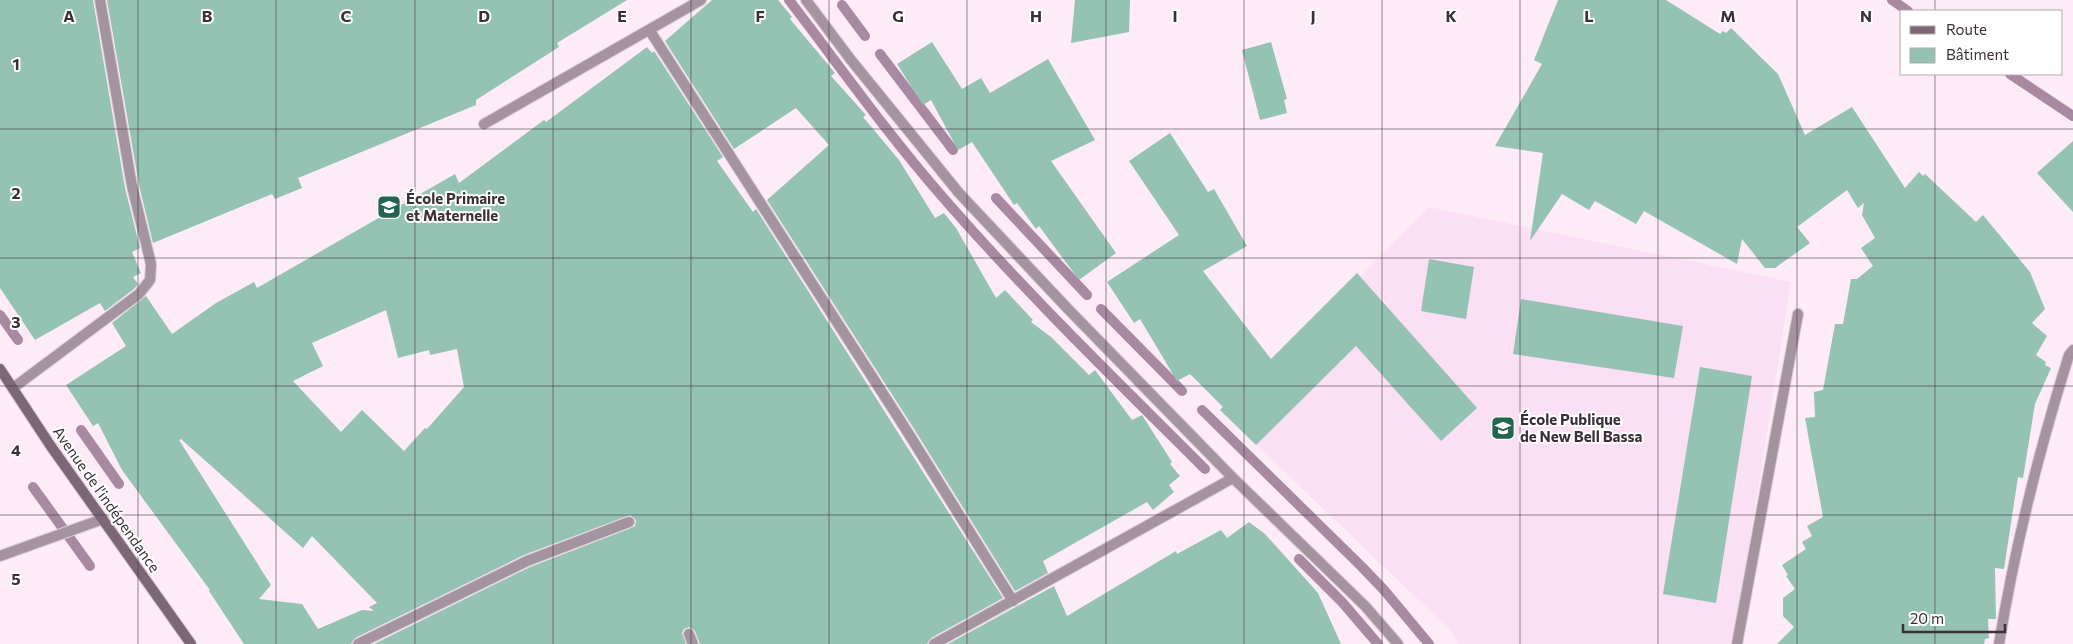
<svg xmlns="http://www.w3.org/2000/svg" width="2073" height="644" font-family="Commissioner,sans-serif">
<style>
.built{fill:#fbdff4}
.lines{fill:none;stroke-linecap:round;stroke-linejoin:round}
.stream{stroke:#a989a1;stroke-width:10}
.building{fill:#94c2b3;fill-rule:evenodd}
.street-casing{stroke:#dac9d5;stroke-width:12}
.secondary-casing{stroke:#dac9d5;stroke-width:12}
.street{stroke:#a3949f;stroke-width:10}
.secondary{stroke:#7d6777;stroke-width:10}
.grid{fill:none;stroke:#3b3038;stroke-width:1;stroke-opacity:0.55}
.labels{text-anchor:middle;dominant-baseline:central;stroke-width:4;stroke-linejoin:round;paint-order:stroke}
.poi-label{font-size:15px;font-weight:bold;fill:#3b3038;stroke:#fff;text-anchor:start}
.street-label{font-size:15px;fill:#3b3038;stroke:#fff}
.grid-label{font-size:16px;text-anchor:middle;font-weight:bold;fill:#3b3038;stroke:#fff;stroke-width:4;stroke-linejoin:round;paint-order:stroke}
</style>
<rect width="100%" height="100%" fill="#fdebf8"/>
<path class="built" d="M1429,207L1791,282L1733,644H1459L1449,629L1220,410L1222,407L1215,400L1226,390L1233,397L1357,273L1361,276Z"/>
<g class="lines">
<path class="stream" d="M789,0C839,65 886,132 940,194C1023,290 1115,379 1205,469
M1892,0L1908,11
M842,5L865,36
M880,54L953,150
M2010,74L2073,116
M996,198L1087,295
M1101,309L1182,391
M0,315L18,340
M1202,410L1361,566L1384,590L1429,644
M81,430L119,484
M33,487L90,566
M1299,559L1342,602L1378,644"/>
</g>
<path class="building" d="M0,0H93L125,188L140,248L132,252L141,273L133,277L138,284L134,289L105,311L100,303L35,340L0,288Z
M107,0H627L557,43L559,47L476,100V105L298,178L302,188L275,199L272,194L153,243L139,185Z
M712,0H778L792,17L790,19L835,73L831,76L866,115L863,117L899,160L935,218L944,213L956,228L996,298L1005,290L1033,320L1031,322L1051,337L1089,375L1095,370L1132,420L1142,415L1172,462L1170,464L1180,476L1169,485L1174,492L1153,510L1147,502L1043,561L1048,573L1015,591L911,424L767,200L829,145L796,108L734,149L665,41Z
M1075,0H1130L1129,32L1071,43Z
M1558,0H1666L1720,34L1723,31L1726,33L1731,28L1778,74L1805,135L1852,107L1905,188L1919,172L1923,176L1925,174L1976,222L1983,215L2030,272L2045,309L2032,323L2047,336L2036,355L2046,362L2045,365L2051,368L2035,404L2023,478L2018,477L2004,569L1995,568L1996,619H1988L1989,638L1985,639L1984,644H1777L1794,627L1783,616V598L1795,589L1786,576L1788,575L1782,565L1806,549L1802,542L1812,536L1807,526L1823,517L1805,418L1815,417L1814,392L1823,390L1835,324H1843L1851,279H1857L1873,266L1861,248L1875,238L1862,215L1864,203L1858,208L1847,190L1797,227L1810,243L1775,268H1765L1742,239L1737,264L1644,211L1636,224L1595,201L1589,210L1562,194L1530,241L1543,153L1495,146L1542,64L1534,60Z
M932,42L962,89L981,78L990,93L1048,59L1095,140L1051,161L1116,253L1079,280L1039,226L1036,229L1017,203L1014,205L972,142L958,150L931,100L923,105L897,64Z
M1271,42L1287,99L1284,100L1287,113L1260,120L1242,50Z
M647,47L652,53L654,51L723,157L717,161L753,212L756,209L1003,598L931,638L927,644H700L695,631L689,627L684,629L682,633L686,644H374L530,567L631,528L635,526L636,520L630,515L524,555L355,638L351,644H244L209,591L210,590L122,470L98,423L93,426L66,385L126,346L112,323L146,296L172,334L216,303L254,282L257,288L455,174L459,183L544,120L546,122ZM386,310L398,358L429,350L430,355L457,349L464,387L427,429L425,428L404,451L362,410L341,432L293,381L323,366L312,343ZM181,439L303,548L312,536L377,603L369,607L374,611L362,610L318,629L302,604L259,599L271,585L179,440Z
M1170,133L1208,192L1214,189L1247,246L1203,271L1271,359L1357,273L1477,408L1441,441L1356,346L1256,445L1220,410L1223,407L1190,374L1177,381L1140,319L1134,323L1107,282L1179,235L1129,161Z
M2073,141V212L2037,173Z
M1429,259L1474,267L1466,319L1421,311Z
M1521,299L1683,326L1674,378L1513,354Z
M1700,367L1752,376L1716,603L1663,594Z
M1249,522L1265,534L1318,593L1341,644H948L1054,586L1067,616L1176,551L1177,554L1221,530L1227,538Z"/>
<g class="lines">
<g class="street-casing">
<path id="street" d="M806,0L851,60L959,193L1068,309L1233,478L1365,606L1398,644
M650,31L905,428L1013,601
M484,124L701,0
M13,388L139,294L150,280L151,264L132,186L100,0
M0,556L103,519
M689,634L693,644
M358,644L527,561L629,522
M934,644L1233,478
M1737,644L1798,314
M1999,644C2015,546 2039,450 2069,355L2073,350"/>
</g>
<g class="secondary-casing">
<path id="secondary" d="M0,369L50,445L191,644"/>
</g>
<use href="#street" class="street"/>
<use href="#secondary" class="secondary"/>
</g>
<path class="grid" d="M138,0V644M276,0V644M415,0V644M553,0V644M691,0V644M829,0V644M967,0V644M1106,0V644M1244,0V644M1382,0V644M1520,0V644M1658,0V644M1797,0V644M1935,0V11M1935,74V644M0,129H2073M0,258H2073M0,386H2073M0,515H2073"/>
<defs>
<g id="school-square" transform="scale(1.25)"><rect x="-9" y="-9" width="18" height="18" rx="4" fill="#236453" stroke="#fff"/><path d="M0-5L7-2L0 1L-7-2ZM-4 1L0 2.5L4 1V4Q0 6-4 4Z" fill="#fff"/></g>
</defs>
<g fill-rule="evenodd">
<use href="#school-square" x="389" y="207"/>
<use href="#school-square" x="1503" y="428"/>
</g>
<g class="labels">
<g class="poi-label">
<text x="406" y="198">École Primaire<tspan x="406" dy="17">et Maternelle</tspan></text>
<text x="1520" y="419">École Publique<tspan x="1520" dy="17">de New Bell Bassa</tspan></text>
</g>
<g class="street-label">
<text transform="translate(107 499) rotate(55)">Avenue de l'indépendance</text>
</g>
</g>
<g class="grid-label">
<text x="69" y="22">A</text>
<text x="207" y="22">B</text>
<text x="346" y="22">C</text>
<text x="484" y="22">D</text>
<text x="622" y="22">E</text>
<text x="760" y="22">F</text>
<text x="898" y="22">G</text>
<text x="1036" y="22">H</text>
<text x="1175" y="22">I</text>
<text x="1313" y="22">J</text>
<text x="1451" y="22">K</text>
<text x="1589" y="22">L</text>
<text x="1728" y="22">M</text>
<text x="1866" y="22">N</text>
<text x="16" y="70">1</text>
<text x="16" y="199">2</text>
<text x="16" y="328">3</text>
<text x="16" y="456">4</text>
<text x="16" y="585">5</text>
</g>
<rect x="1900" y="10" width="162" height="65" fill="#ffffff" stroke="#b1acaf"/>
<rect x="1910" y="26" width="25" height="8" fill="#7d6777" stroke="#b1acaf"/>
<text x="1946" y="35" font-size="15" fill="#3b3038">Route</text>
<rect x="1910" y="48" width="25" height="15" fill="#94c2b3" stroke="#b1acaf"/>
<text x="1946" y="60" font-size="15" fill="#3b3038">Bâtiment</text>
<path d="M1903 624v8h102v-8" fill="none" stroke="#3b3038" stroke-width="2.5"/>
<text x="1910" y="624" font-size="15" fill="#3b3038" stroke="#ffffff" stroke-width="4" paint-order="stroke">20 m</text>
</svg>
